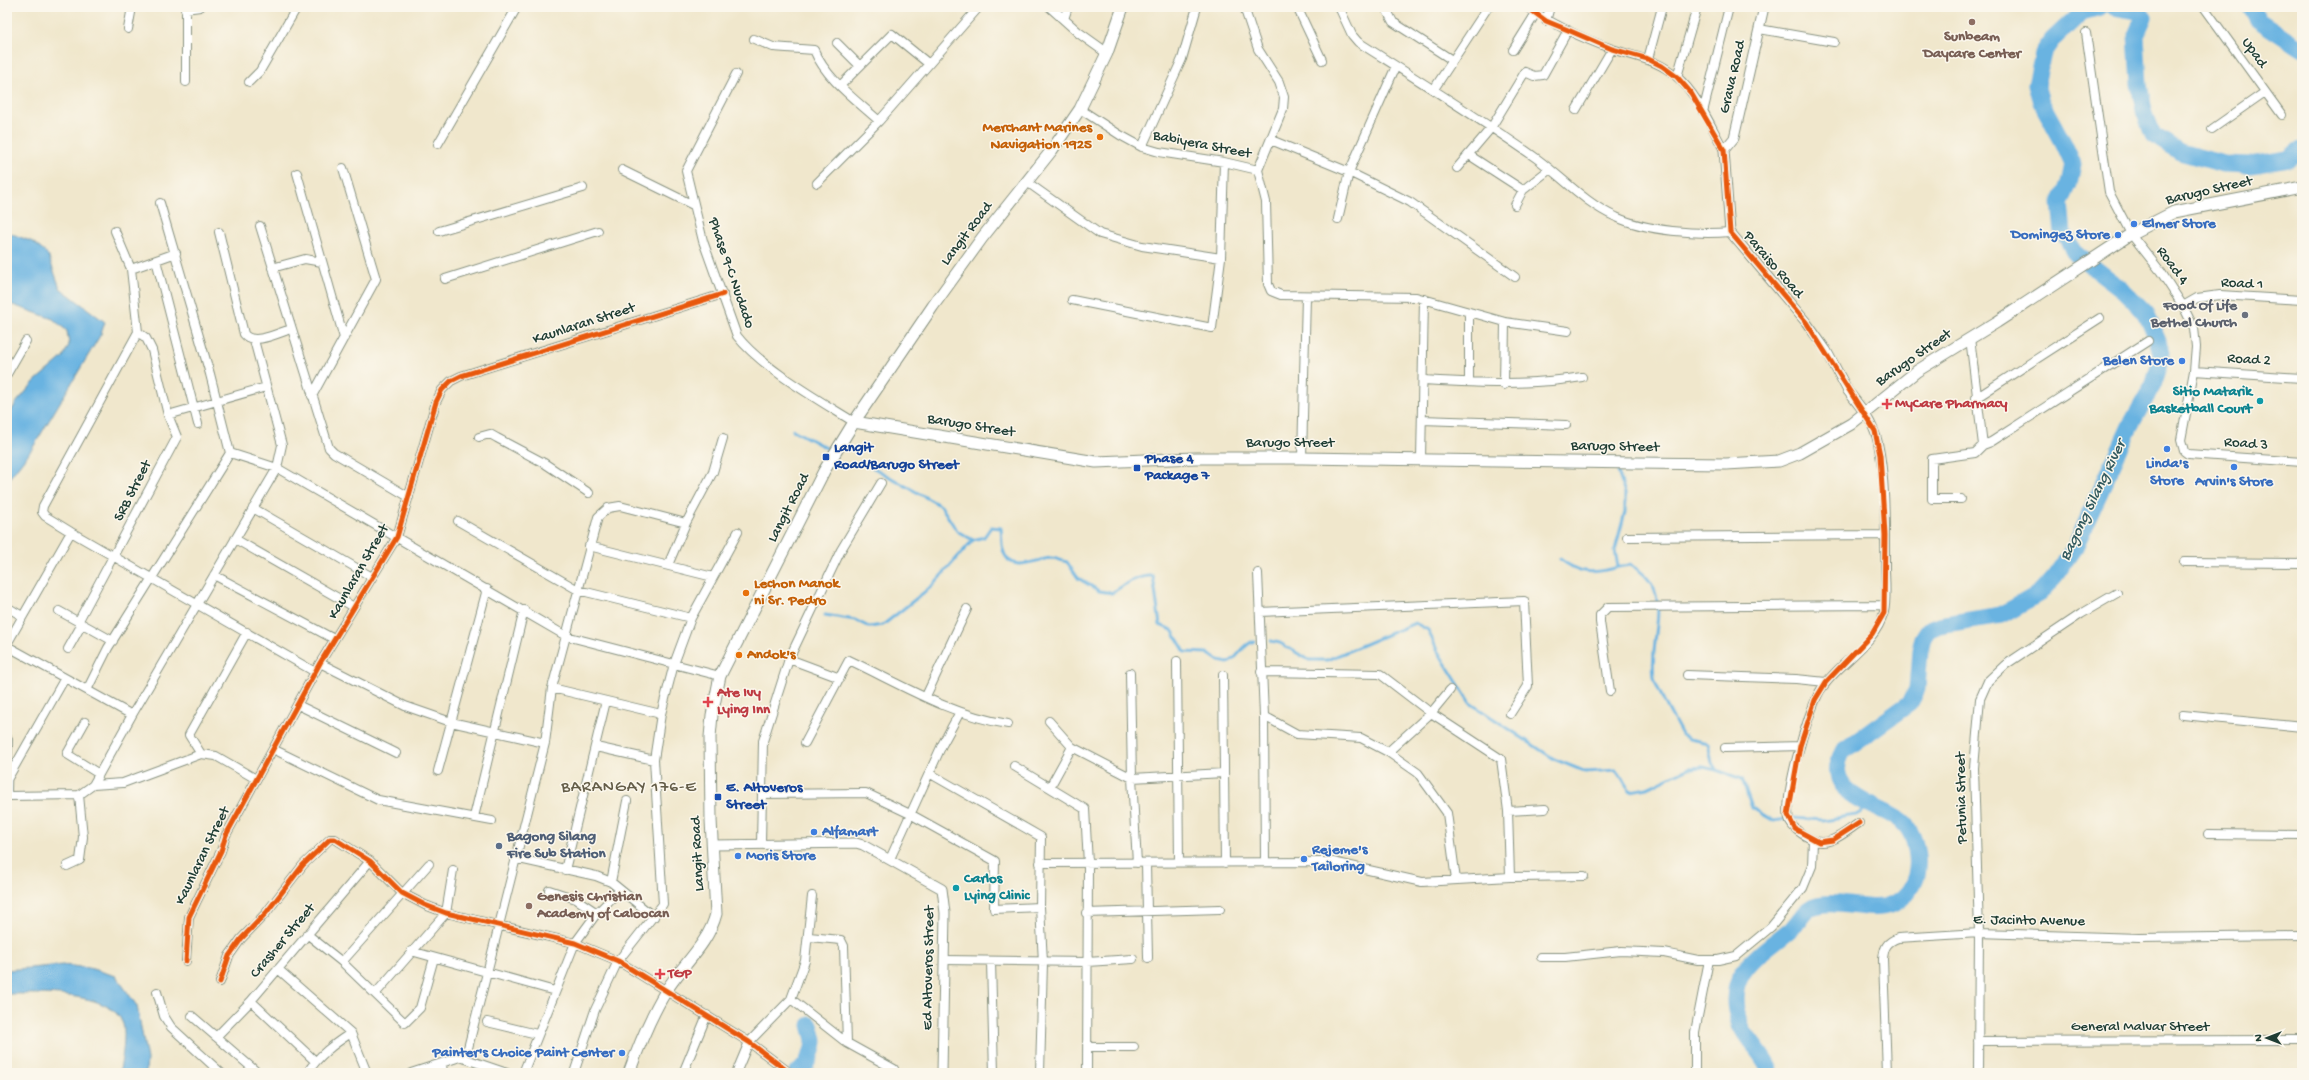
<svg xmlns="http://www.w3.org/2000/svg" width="2309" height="1080" font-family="'Gochi Hand',sans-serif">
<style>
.water{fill:#69b3e1;stroke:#44788a}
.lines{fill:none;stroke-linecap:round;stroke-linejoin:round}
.stream{stroke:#69b3e1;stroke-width:3}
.river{stroke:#69b3e1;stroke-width:17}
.minor-casing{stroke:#889280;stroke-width:10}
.tertiary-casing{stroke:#889280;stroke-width:11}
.secondary-casing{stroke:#889280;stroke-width:13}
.minor{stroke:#fff;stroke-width:8}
.tertiary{stroke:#fff;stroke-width:9}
.secondary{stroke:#fff;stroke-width:11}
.cycleway-casing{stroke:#fbf7ec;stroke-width:8}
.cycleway{stroke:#e8590c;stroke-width:5}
.education-dot{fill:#8d6e63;stroke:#fbf7ec;stroke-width:1.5}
.food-dot{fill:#e8710a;stroke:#fbf7ec;stroke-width:1.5}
.shop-dot{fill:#3f7fe0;stroke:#fbf7ec;stroke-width:1.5}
.worship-dot{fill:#6b7280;stroke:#fbf7ec;stroke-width:1.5}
.culture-dot{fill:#0f9aa8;stroke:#fbf7ec;stroke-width:1.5}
.health-dot{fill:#e0444e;stroke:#fbf7ec;stroke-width:1.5}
.transit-dot{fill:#1a4fb4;stroke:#fbf7ec;stroke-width:1.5}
.service-dot{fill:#5c6f8a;stroke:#fbf7ec;stroke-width:1.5}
.labels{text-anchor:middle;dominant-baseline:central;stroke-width:3;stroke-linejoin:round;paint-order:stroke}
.education-label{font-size:15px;font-weight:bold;fill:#785e54;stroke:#fbf7ec}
.street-label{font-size:15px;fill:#1f3d34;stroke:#fbf7ec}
.food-label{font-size:15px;font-weight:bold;fill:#c56008;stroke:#fbf7ec;text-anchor:start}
.shop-label{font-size:15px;font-weight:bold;fill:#366cbe;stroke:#fbf7ec;text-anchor:start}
.worship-label{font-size:15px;font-weight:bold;fill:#5b616d;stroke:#fbf7ec;text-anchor:end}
.culture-label{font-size:15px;font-weight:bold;fill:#0d838f;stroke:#fbf7ec;text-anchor:end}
.health-label{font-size:15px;font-weight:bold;fill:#be3a42;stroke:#fbf7ec;text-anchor:start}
.transit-label{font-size:15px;font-weight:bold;fill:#164399;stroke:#fbf7ec;text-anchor:start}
.service-label{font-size:15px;font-weight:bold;fill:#4e5e75;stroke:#fbf7ec;text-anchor:start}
.water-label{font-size:16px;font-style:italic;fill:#325a5f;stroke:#fbf7ec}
.quarter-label{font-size:17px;letter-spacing:1px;fill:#645d48;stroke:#fbf7ec}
</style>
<rect width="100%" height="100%" fill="#fbf7ec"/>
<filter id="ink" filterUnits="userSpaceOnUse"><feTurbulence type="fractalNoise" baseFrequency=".025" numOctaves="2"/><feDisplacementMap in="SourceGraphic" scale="8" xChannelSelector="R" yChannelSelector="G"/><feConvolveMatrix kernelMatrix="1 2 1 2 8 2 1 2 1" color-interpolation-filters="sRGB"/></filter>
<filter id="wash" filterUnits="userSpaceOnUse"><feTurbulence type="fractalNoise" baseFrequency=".012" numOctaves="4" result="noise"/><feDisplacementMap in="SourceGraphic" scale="16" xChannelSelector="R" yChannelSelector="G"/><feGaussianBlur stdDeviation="0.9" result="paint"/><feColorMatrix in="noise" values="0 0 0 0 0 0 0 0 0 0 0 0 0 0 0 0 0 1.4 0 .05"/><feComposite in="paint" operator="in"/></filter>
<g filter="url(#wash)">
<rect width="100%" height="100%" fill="#f0e7cc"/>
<path class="water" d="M7,232L33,242L48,255L60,288L105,322L101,334L32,449L7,481V418L16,403L35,381L63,357L69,345L67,331L53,319L7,303Z
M63,965L89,968L116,976L137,1006L147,1059L146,1073H119C122,1063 126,1034 123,1024C112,990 35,994 7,994V970Z"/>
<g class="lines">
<path class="stream" d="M793,430L832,451
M865,463L941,506L957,531L973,540
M1618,472L1625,493V512L1615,550L1618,567
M1560,559C1587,580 1600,570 1630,565C1678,589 1648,637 1654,677C1655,687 1676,723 1682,735L1689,739L1708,743L1712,763L1716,769
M825,615L855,620L869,627L883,625L932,586L973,540L984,537L991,527L1001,528C1002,535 1001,543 1003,550C1010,575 1035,559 1052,558C1056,558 1062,561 1067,562L1078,578L1099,591L1112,593C1125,584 1138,575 1153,576L1160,625L1172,630L1185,652L1207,653L1219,661L1228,663C1239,657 1242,645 1254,641
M1271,641L1280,643L1309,660H1327L1415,623L1428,630L1437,650L1470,703L1554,759L1586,772L1616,770C1623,776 1623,784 1631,791L1647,788L1689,768L1703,767L1716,770L1742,779L1752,808L1774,821L1792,818L1823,820L1856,815L1871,806"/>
<path class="river" d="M2114,7L2138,11L2144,17L2136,35L2139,84L2144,111L2153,135L2180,152L2224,164L2250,165L2289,159L2298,151L2302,150
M2251,7L2258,20L2302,49
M797,1073C806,1068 813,1052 814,1042C814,1037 811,1030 810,1025
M1771,1073C1764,1053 1744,1039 1738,1019C1724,972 1761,954 1792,928C1801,920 1804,908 1818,905C1851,897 1889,926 1912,885C1917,876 1918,865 1917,856C1916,844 1911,828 1901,821C1875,803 1820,794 1843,751L1910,703L1917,689L1920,650L1923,638L1928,630L1939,625L2001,615L2040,593L2055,576L2075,547L2130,426L2153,385L2162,358L2158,341L2146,313L2123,290L2076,254L2063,233L2060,203L2069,184L2073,164L2064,144L2041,102L2036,85L2043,53L2052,40L2082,12L2100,7"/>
</g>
</g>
<g filter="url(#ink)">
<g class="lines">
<g class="minor-casing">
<path id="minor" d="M186,7V82
M1244,7L1258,49L1279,82L1284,97L1283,109L1258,170L1266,202L1268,284L1271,291L1281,295L1416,297L1505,322L1568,331
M1297,7L1322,60
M1339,7L1352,35L1358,42C1418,80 1478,117 1536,158C1562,177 1586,204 1616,217C1646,231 1698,235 1730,232
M1385,7L1393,22L1452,60
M1527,7C1553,25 1582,38 1612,49C1635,57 1657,59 1676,76C1698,95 1710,125 1724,150
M2204,7L2282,115
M185,9L200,7
M1064,19L1068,7
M1546,21L1550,7
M128,29L132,7
M1759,29L1834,42
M2086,33L2109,192L2131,234L2161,272L2183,306L2194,328L2196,347L2194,371L2181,440L2184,451L2188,454L2302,462
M754,39L773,47L814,50C826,79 856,100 879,121
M837,43L860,66
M1513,50L1536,13
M1648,59L1662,7
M736,74L686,171L703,241L737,336C762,368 819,400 854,422
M1677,77L1697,7
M249,82L260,71L297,7
M841,85L892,34L929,64
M1434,89L1488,7
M1080,109L1120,135L1142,147L1159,152L1224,162L1258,170
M1576,110L1612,49
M1703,112L1729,7
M2212,129L2265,92
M1271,140L1349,172L1410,202L1515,277
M438,144L517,7
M1142,147L1182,59L1197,7
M1469,155L1523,190
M1457,168L1491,128L1525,72L1534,76L1543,75L1568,30
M622,170L693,205
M297,173L344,338
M1027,182L1100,234L1142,246L1221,258
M817,183L879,121L979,7
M1515,205L1523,190L1550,169
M1338,219L1349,172L1396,66
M260,226L329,448L334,453L409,497
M115,231L131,269L138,332L43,506L42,512L45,516L71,532L315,672
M439,231L583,188
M219,232L244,334C253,346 278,333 291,329
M156,260L198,424
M272,268L305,259L322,262
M131,269L176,253
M445,279L598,231
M1072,300L1212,328L1221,258L1224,162
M2183,306L2197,298L2220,295L2302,300
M1469,313V382
M1970,338L1983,445
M2194,371L2302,378
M7,374L26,341
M1423,380C1478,383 1527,386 1582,377
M1504,385L1505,322
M312,396L376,279L343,168
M1976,398L2100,318
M168,415L266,387
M1422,420L1566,425
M479,437L490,434L497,438L544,463L589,493
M230,453L277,468L566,636L720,676
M1302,458L1306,296
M1421,459L1424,299
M1961,499H1932V459L1975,453L1983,445L1991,442L2148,341
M253,508L372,577
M458,521L578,590L691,618
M1627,537L1885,535
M235,539L354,607
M589,546L713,577
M2184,562L2302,563
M668,565L686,523L713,472L723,438
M1258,573L1264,716L1265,862
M214,575L334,639
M7,607L22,616
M59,611L113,641
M1260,612L1524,601L1528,686L1510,714
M78,622L177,437L168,415L152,350L146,338L138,332
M7,644L71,532
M7,646L132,715
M68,649L82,624
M789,659L840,678
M1177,661L1179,862
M320,663L405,706L451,722L545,743
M1261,672L1380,674L1431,713L1501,759L1508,811L1510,877
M1130,673L1132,778L1137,863
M1223,675L1225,863
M1687,675L1796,679L1826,682
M552,688L661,714
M87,690L108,648L230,453L210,374L160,203
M1610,691L1600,622V615L1608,607L1885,605
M926,696L967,609
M298,705L396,753
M2183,715L2302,727
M1264,716L1297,734L1361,738L1388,752L1418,773L1447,813L1456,880
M1049,721L1072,747L1132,778L1224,773
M85,722L67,754L99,774
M805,743L849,660C900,684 952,716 1008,724
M596,747L654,760
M1725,748L1800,746
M273,749L378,800L492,821
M1388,752L1431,713L1450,690
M201,754L189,735L247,632
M1014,766L1085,809L1088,864L1087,1073
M438,771L487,589
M929,773L1041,837L1040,907L1043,962L1040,1073
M8,778L65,678
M93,785L123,783L201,754L216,756L256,779
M1050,787L1072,747
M762,794L866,793L910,814L995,861L994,909L1040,907
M7,796L79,795L93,785L132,715L277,468L282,445L254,340
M7,796L8,739
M1508,811L1545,809
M474,817L524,610
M1859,823C1845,832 1828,849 1811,839C1803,835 1794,830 1790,822C1781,803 1808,711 1820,691C1837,663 1875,646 1884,612C1887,598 1885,581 1885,567C1885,529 1886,480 1878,443C1876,432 1871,423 1865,413
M2208,834L2302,835
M761,844L763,741L789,659L841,550L881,483
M515,858L596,876L611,882L654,917
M890,859L942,745L960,712
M1040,863L1333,862L1422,882L1510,877L1584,876
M1146,864L1148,958
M67,866L80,860L83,837L79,795
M565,870L606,701
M611,882L627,801
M549,890L576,899L597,913
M1086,913L1220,909
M307,934L342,962L405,1023L420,1008L434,958
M809,937L841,940L844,946L847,1043
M411,951L555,991
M1541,957H1565L1621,951L1664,953L1698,960H1718L1736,956L1771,927L1803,888L1812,866L1813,840
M944,960L1087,962L1133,959
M186,961L189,917L221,851L226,835L320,663L397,537L436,402L442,390L451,381L461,376L723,294
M342,962L429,864
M991,962L994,1073
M278,969L351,1033L367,1073
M220,982L229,956L241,939L266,913L303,865L330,839H335L370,861L402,893L425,905L446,913L575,943L618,961L749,1042L790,1073
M157,992L164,1016L171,1027L221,1073
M376,993L446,913L453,870
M791,999L847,1043L894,1069
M251,1001L315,1061
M192,1016L258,1073
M487,1022L537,1034
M216,1037L251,1001L370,861
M1978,1041L2302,1040
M1088,1047H1134
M460,1057L507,1073
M441,1064L444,1073
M307,1073C319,1055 334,1044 351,1033
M411,1073L460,1057L468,1048L545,743L552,688L598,517L608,508L620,506L686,523
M523,1073L575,943L597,913L620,890
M574,1073L595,1010L618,961L663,904L654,760L661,714L674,664L691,618L738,532
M683,1073L707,1015
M736,1073L749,1042L791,999L805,961L812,896
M1695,1073V1032L1709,960
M1887,1073L1883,959C1884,947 1887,942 1898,938L1979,933L2139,938L2302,936
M1978,1073L1979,933L1974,768L1980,699L1988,681L2005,665L2081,614L2117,593"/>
</g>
<g class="tertiary-casing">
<path id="tertiary" d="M1050,7L1079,33L1107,53
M1764,7L1734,138L1724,150L1730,232L1806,322L1826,350L1848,391L1865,413
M713,845L856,843L863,845L942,889L945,913L942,1073"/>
</g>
<g class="secondary-casing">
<path id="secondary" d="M854,422L1096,462L1196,458H1302L1636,463L1726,464L1779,461L1800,453L1851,424L1917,371L1997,322L2131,234L2174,212L2302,187
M629,1073C639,1045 650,1017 666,991C682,965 708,945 716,914L711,820L710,737L712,715L720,676L824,471L854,422L933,306L982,238L1052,150L1080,109L1107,53L1123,7"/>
</g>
<use href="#minor" class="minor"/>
<use href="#tertiary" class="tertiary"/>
<use href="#secondary" class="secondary"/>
<g class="cycleway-casing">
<path id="cycleway" d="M1527,7L1546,21L1568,30L1612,49L1648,59L1662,66L1677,77L1691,93L1724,150L1730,232L1806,322L1875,431L1880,455L1885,535L1884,613L1872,634L1826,682L1815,700L1800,746L1788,815L1795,829L1819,842L1833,840L1859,823
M186,961L189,917L221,851L226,835L320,663L397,537L436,402L442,390L451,381L461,376L723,294
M220,982L229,956L241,939L266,913L303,865L330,839H335L370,861L402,893L425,905L446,913L575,943L618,961L749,1042L790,1073"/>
</g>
<use href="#cycleway" class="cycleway"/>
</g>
</g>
<g class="education-dot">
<circle cx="1972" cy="22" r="4"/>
<circle cx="529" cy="906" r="4"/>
</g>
<g class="food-dot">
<circle cx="1100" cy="137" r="4"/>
<circle cx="746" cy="593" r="4"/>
<circle cx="739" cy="655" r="4"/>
</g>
<g class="shop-dot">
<circle cx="2134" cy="224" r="4"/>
<circle cx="2118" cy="235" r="4"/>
<circle cx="2182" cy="361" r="4"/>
<circle cx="2167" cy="449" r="4"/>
<circle cx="2234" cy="467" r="4"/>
<circle cx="814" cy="832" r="4"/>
<circle cx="738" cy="856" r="4"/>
<circle cx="1304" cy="859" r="4"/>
<circle cx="622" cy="1053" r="4"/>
</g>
<circle class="worship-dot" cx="2245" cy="315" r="4"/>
<g class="culture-dot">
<circle cx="2260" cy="401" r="4"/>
<circle cx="956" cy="888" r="4"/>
</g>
<g class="health-dot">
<path d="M1885 398h4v4h4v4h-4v4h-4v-4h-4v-4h4z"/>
<path d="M706 696h4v4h4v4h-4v4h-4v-4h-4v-4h4z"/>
<path d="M658 968h4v4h4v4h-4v4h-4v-4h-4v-4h4z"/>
</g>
<g class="transit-dot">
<rect x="822" y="453" width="8" height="8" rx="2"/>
<rect x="1133" y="464" width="8" height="8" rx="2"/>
<rect x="714" y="793" width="8" height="8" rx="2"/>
</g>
<circle class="service-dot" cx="499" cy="846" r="4"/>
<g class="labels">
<g class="education-label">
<text x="1972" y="37">Sunbeam<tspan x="1972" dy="17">Daycare Center</tspan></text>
<text x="537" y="897" text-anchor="start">Genesis Christian<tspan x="537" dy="17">Academy of Caloocan</tspan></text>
</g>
<g class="street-label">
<text transform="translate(2254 53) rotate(55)">Upad</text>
<text transform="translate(1733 77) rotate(-77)">Grava Road</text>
<text transform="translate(1202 145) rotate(11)">Babiyera Street</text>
<text transform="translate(2209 191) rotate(-13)">Barugo Street</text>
<text transform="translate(967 234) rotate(-53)">Langit Road</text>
<text transform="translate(1773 265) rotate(49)">Paraiso Road</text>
<text transform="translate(2172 266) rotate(54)">Road 4</text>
<text transform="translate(731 273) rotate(71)">Phase 9-C Nudado</text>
<text transform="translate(2242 284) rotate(3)">Road 1</text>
<text transform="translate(584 324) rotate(-18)">Kaunlaran Street</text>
<text transform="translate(1914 358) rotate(-35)">Barugo Street</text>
<text transform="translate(2249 360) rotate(3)">Road 2</text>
<text transform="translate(971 426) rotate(9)">Barugo Street</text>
<text x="1290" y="443">Barugo Street</text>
<text transform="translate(2246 444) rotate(4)">Road 3</text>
<text transform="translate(1615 447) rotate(1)">Barugo Street</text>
<text transform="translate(133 491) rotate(-63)">SRB Street</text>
<text transform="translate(789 508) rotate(-63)">Langit Road</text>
<text transform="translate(359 572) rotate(-60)">Kaunlaran Street</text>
<text transform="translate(1962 798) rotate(-91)">Petunia Street</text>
<text transform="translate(698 854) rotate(-93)">Langit Road</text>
<text transform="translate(203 856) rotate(-64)">Kaunlaran Street</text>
<text transform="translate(2029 921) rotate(1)">E. Jacinto Avenue</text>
<text transform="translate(283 941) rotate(-50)">Crasher Street</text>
<text transform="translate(929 968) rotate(-89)">Ed Altoveros Street</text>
<text x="2140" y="1027">General Malvar Street</text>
</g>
<g class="food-label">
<text x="1092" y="128" text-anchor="end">Merchant Marines<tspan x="1092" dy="17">Navigation 1925</tspan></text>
<text x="754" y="584">Lechon Manok<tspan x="754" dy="17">ni Sr. Pedro</tspan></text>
<text x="747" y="655">Andok's</text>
</g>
<g class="shop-label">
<text x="2142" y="224">Elmer Store</text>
<text x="2110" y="235" text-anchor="end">Domingez Store</text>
<text x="2174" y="361" text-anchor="end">Belen Store</text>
<text x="2167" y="464" text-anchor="middle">Linda's<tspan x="2167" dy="17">Store</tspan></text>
<text x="2234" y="482" text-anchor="middle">Arvin's Store</text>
<text x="822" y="832">Alfamart</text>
<text x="1312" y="850">Rejeme's<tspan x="1312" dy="17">Tailoring</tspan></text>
<text x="746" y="856">Moris Store</text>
<text x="614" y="1053" text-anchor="end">Painter's Choice Paint Center</text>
</g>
<g class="worship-label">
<text x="2237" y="306">Food Of Life<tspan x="2237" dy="17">Bethel Church</tspan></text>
</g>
<g class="culture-label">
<text x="2252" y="392">Sitio Matarik<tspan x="2252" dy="17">Basketball Court</tspan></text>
<text x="964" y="879" text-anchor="start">Carlos<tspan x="964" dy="17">Lying Clinic</tspan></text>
</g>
<g class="health-label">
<text x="1895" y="404">MyCare Pharmacy</text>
<text x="717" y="693">Ate Ivy<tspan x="717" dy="17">Lying Inn</tspan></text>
<text x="668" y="974">TGP</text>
</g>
<g class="transit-label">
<text x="834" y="448">Langit<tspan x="834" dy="17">Road/Barugo Street</tspan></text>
<text x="1145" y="459">Phase 4<tspan x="1145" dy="17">Package 7</tspan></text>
<text x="726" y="788">E. Altoveros<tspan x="726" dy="17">Street</tspan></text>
</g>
<g class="service-label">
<text x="507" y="837">Bagong Silang<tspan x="507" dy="17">Fire Sub Station</tspan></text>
</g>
<g class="water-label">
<text transform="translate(2094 501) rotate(-64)">Bagong Silang River</text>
</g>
<g class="quarter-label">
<text x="629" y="788">BARANGAY 176-E</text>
</g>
</g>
<rect width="2309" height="1080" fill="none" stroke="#fbf7ec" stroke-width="24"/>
<g transform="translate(2267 1038) rotate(270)" stroke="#fbf7ec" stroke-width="3" paint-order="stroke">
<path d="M0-3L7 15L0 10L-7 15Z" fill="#1f3d34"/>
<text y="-6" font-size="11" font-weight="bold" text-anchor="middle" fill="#1f3d34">N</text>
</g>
</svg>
